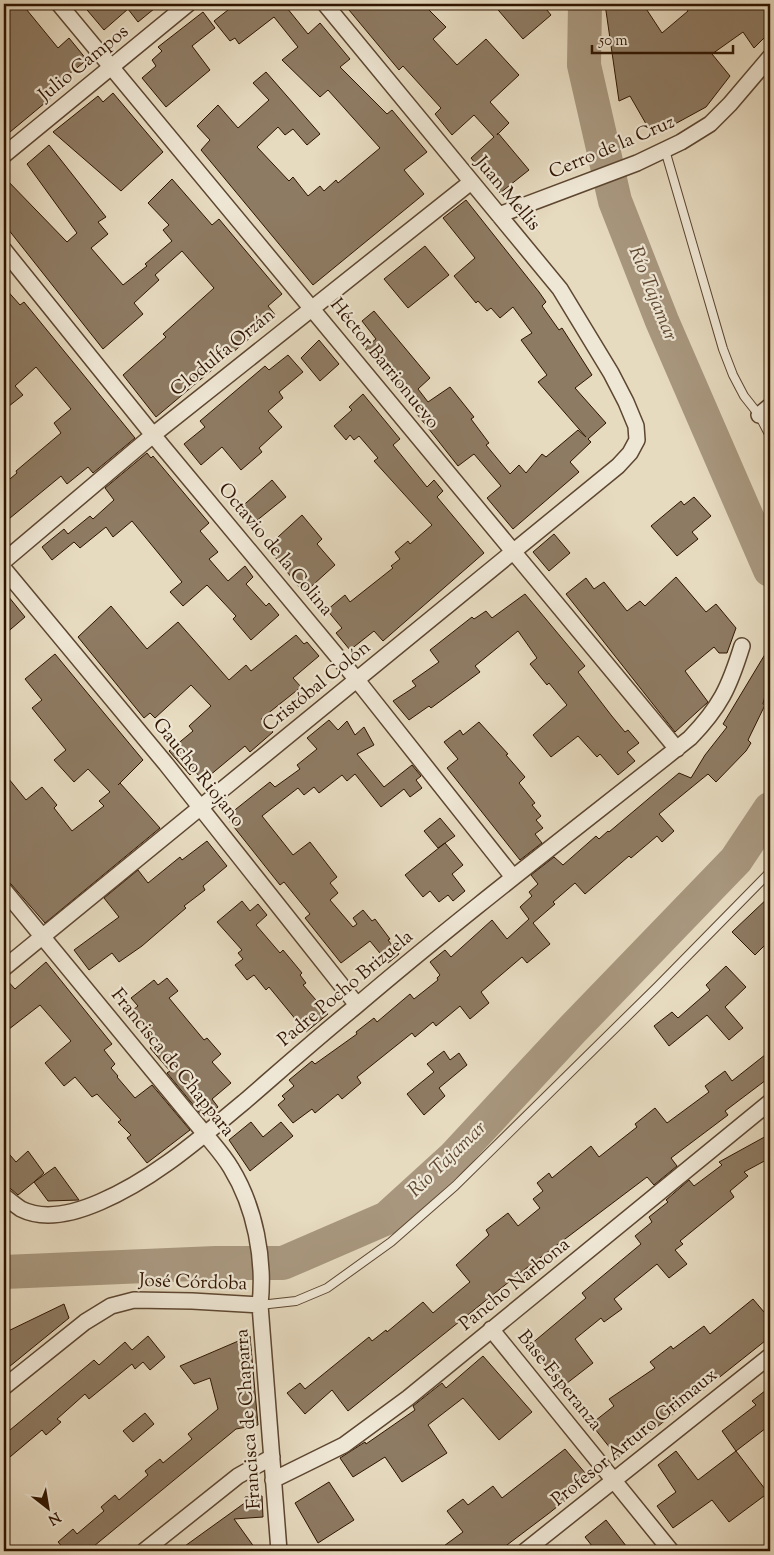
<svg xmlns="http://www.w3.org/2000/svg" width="774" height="1555" font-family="'Sorts Mill Goudy',serif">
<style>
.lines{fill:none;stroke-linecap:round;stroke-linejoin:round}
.river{stroke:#a8977e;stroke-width:34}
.building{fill:#8e7b63;stroke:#2f1400}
.lane-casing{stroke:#5d4630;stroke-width:10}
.street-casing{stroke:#5d4630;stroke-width:18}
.lane{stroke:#efe7d5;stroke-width:8}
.street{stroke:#efe7d5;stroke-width:15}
.labels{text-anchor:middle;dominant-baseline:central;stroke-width:4.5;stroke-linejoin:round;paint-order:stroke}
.street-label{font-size:19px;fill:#2f1400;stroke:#efe7d5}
.water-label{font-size:20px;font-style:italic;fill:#5f4832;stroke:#efe7d5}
</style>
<rect width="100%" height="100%" fill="#e6dabf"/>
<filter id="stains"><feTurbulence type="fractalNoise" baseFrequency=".004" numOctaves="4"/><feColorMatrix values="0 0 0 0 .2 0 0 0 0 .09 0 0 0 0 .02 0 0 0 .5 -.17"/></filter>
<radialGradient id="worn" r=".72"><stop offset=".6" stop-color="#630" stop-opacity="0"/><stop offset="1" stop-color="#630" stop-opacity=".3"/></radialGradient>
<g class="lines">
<path class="river" d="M585,4L584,65L615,201L662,321L770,570
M4,1272L216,1263H283L387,1218L454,1157L571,1031L736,860L770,809"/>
</g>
<path class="building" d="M4,4H22L58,48L69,38L87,60L65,77L69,83L4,137Z
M82,4H160L138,22L128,9L104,30Z
M243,4H292L287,8L308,34L320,23L350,59L340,67L387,114L392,110L427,152L404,170L424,194L313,285L201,150L210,140L197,126L218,105L238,128L269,100L253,83L266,72L320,134L307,145L293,129L285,135L278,127L257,147L289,181L293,177L308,196L320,186L324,191L336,180L338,183L380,148L328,90L320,97L282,60L298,47L274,17L239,44L235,38L230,41L214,21L233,6L235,9Z
M344,4H423L446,27L433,39L457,65L486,39L519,75L490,102L509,123L497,135L498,133L529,170L500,193L471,158L494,137L474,115L452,135L435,114L441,108L403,66L399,70Z
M493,4H542L551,15L523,39Z
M605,4H643L662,33L688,11L684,4H770V32L754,48L743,32L712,54L730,76L706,107L653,136L630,96L619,101Z
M203,12L215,28L192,46L210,70L166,107L142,78L156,66L152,60L162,51L158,47Z
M113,93L163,152L121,191L53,132L98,96L103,102Z
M49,145L106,217L98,222L108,234L91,248L123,285L147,266L145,264L172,241L163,230L169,225L148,203L172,179L212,225L219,219L282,294L268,306L276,316L156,417L123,375L166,337L163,334L214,288L182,251L155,275L159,280L134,303L143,314L103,349L4,224V177L67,242L77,233L27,164Z
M466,200L539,292L546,302L542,306L559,330L562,328L592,375L575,388L606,423L588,439L591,442L570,462L579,472L513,529L487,498L501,486L474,454L458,466L365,348L376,339L362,321L374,311L430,378L418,389L428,402L450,387L474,417L471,419L489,443L486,445L510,474L519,465L526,473L542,454L546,457L578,430L586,437L538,382L547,375L521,340L532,333L513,307L500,318L491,308L487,311L478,301L476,303L454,276L475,258L443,218Z
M425,246L449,275L408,308L384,279Z
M4,287L20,305L24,302L135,438L93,473L88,467L67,484L61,476L4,523V484L17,473L16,471L61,433L54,423L71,409L36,367L15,386L23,395L4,410Z
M319,340L339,364L320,381L301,358Z
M288,355L303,372L279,392L283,398L268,411L282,427L259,448L262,452L241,470L222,447L201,465L184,444L205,427L200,421L265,366L269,370Z
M363,394L400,439L393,445L427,487L434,480L443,491L437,497L484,553L383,641L374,631L350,650L336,633L342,628L327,610L345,595L350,602L393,568L391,566L400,559L395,552L408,541L410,544L432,525L374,461L378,458L359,436L354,440L350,435L346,440L334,426L352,410L349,407Z
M147,453L151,458L153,456L209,523L200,531L218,552L209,559L228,581L245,566L253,577L246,584L266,606L269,603L279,615L251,640L233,619L236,616L207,585L183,606L170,592L182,582L132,521L113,537L106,527L80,548L74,542L52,560L42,547L64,529L68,534L90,516L93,519L114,500L105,488Z
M272,480L286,497L250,526L238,510Z
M694,497L711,516L692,532L698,539L677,556L651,526L681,501L684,505Z
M302,515L322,539L317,544L335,565L304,593L267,547Z
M554,534L570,553L549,571L533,552Z
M676,577L706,612L716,604L736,628L727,653H719L714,647L685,671L708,702L675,732L566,594L586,578L594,589L604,582L627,611L640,601L645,606Z
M4,591L25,617L4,635Z
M525,594L585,666L578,672L611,715L625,732L628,730L639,743L627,752L635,761L618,775L600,754L597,757L578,736L551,757L533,735L567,705L549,683L547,685L530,664L537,658L518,631L475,666L480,672L431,708L429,706L409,720L393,701L416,686L412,681L439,662L430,650L472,617L474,619L486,611L492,618Z
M111,606L147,649L178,622L229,680L246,665L251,671L296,635L304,644L307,642L319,656L293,678L301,687L261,719L273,732L250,752L245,746L203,781L194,770L190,775L169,751L193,731L189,726L211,706L191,685L155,718L150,713L144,718L78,637Z
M770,646V675L763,704L765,705L748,740L751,743L746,751L716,782L708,774L659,814L674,831L662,842L657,836L631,858L629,856L585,894L575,883L553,902L555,904L533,923L550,944L527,963L522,957L481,992L489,1003L470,1019L460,1006L436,1026L433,1022L415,1037L412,1033L357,1077L361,1083L342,1099L338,1094L315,1113L312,1109L293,1123L278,1105L285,1099L282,1096L294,1086L289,1080L312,1061L315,1064L357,1034L356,1032L374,1018L377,1022L410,994L414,999L438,980L437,978L440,975L430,962L445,950L451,957L492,920L507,939L529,919L520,907L532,896L529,892L538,884L531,875L554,857L563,865L596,836L599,839L608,831L609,832L679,773L691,778L705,755L727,727L723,724Z
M55,654L143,760L118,785L120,783L160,828L45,923L11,884L4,881V773L26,800L42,787L57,805L54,808L72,831L104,806L99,801L110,792L88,769L74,782L54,760L66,750L32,708L42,700L25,679Z
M329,720L338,730L347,721L355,735L364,727L374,745L357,754L384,787L412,765L421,776L416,780L422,788L410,797L404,789L381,807L355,774L347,781L342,775L319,793L314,787L304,795L298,788L262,816L293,855L310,842L337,877L330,883L338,893L330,900L353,927L357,924L353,918L363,910L372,921L375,919L390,939L388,940L399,954L388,963L370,941L341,963L305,918L310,914L284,882L280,885L226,817L270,782L275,787L300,769L297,765L317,749L307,738Z
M479,722L508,754L506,755L525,777L519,783L535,803L532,805L541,816L536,820L543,828L535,834L542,843L520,860L447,768L458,759L444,742L460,730L463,735Z
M440,818L455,836L438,848L424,831Z
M207,841L227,866L203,886L205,890L184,906L186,908L142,946L119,962L112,953L89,970L74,950L119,917L104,898L138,870L148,883L180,857L182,860Z
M445,843L463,865L452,874L465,891L453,901L448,895L439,902L430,891L423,897L405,875Z
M770,896V940L755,955L732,932Z
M242,901L250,911L258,904L267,915L256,925L280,953L283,950L302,973L300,975L306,983L303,985L328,1014L306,1032L269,987L266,990L254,975L247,980L235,965L243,959L238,953L242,950L217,922Z
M46,962L112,1044L104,1050L115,1064L111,1068L118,1076L117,1077L135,1098L152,1085L190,1130L147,1163L127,1138L131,1135L118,1122L121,1120L97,1094L92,1097L75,1077L64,1086L45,1063L71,1041L40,1005L4,1033V977L15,989Z
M726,966L746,987L725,1007L743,1028L729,1040L707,1015L669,1046L654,1026L672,1012L678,1018L710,990L706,985Z
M167,978L178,991L169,998L204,1040L207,1038L221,1054L212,1062L231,1083L212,1099L218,1107L204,1118L167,1073L170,1071L150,1048L158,1042L133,1010L138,1006L131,998L154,980L158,985Z
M444,1051L450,1060L459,1053L467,1065L439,1088L445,1096L424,1115L407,1094L434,1072L427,1064Z
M770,1051V1077L725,1111L728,1115L671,1158L677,1166L654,1185L647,1177L520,1273L348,1411L332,1390L305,1414L287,1393L300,1383L305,1389L369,1337L372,1341L386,1330L387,1332L423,1302L433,1313L470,1282L456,1265L489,1235L486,1230L508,1213L518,1226L540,1208L533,1199L543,1191L537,1183L549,1173L552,1178L591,1146L599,1157L637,1127L635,1124L655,1108L667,1123L709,1092L705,1086L725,1071L732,1081Z
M251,1122L263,1137L281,1122L293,1136L250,1171L229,1140Z
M770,1134V1158L744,1172L748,1176L730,1191L734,1197L680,1241L683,1244L675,1250L687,1264L669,1278L657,1264L614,1299L622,1309L604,1322L601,1318L575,1339L593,1363L562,1387L530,1345L586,1298L582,1293L641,1244L635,1236L652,1222L649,1217L668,1202L666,1200L689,1180L694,1186L722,1165L719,1162Z
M4,1148L16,1162L28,1151L44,1173L34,1182L55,1167L79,1200L48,1201L34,1182L18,1195L4,1183Z
M753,1299L764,1312L770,1307V1337L618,1458L591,1424L614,1406L609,1399L655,1368L650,1362L671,1346L673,1349L704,1326L710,1334Z
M64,1304L69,1318L4,1371V1333Z
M148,1336L165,1357L150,1370L143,1362L135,1369L132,1364L89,1399L85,1394L57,1419L61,1422L46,1435L42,1430L4,1462V1435L94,1360L99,1365L125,1342L132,1350Z
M250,1336L258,1425L236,1429L88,1551H66L58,1542L73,1529L77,1534L104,1511L101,1507L115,1495L119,1500L148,1475L145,1471L160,1459L163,1463L192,1439L188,1434L218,1409L210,1378L194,1384L180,1366Z
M483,1356L532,1412L499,1440L463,1398L428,1425L447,1453L402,1482L385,1457L353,1477L340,1458L365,1442L366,1444L415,1410L413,1406L442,1383L446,1388Z
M770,1387V1425L736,1451L722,1431L756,1405L752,1401Z
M145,1413L154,1424L133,1442L123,1431Z
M565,1449L591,1480L548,1514L499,1551H437L463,1532L447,1511L463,1499L468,1505L493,1486L502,1498Z
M676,1451L698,1480L736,1451L768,1493L729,1522L712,1500L673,1528L657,1506L676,1492L658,1465Z
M329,1482L354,1520L318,1543L295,1503Z
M262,1496L263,1517L234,1519L257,1551H178L246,1502L245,1497Z
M606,1520L630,1551H596L585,1537Z"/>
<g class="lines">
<g class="lane-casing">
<path id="lane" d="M665,150L723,349L733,375L744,396L759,415L770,436
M260,1305L296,1301L327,1288L391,1242L455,1186L657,987L770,872"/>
</g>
<g class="street-casing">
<path id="street" d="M59,4L677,749
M4,155L188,4
M499,215L637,163L681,142L710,124L730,104L770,57
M4,250L153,435L357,680L513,877
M759,415L770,406
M4,561L153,435L471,182
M4,569L166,764L357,1005
M4,890L205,1134C214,1145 224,1156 231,1168C255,1207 265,1259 260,1305L279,1551
M4,968L618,466L630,453L637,440L636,426L626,402L611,373L560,289L325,4
M4,1196C9,1200 15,1205 21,1209C45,1221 77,1212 100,1202C154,1179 199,1139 244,1102C281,1070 317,1038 355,1007C464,914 578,827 690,738C720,707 729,688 742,646
M491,1329L671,1551
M4,1387L85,1322L111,1306L134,1300L192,1301L260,1305
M273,1480L344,1445L408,1398L770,1102
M144,1551L238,1476L272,1457
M525,1551L770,1356"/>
</g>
<use href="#lane" class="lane"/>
<use href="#street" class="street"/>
</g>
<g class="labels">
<g class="street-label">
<text transform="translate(84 64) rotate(-39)">Julio Campos</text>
<text transform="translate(612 148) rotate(-23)">Cerro de la Cruz</text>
<text transform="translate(507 194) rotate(50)">Juan Mellis</text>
<text transform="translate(223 353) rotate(-39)">Clodulfa Orzán</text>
<text transform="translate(384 364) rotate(51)">Héctor Barrionuevo</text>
<text transform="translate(275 550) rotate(50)">Octavio de la Colina</text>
<text transform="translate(317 687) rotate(-39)">Cristóbal Colón</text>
<text transform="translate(198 773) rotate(51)">Gaucho Riojano</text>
<text transform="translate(346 989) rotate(-40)">Padre Pocho Brizuela</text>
<text transform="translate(172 1063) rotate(51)">Francisca de Chappara</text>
<text transform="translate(193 1283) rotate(2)">José Córdoba</text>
<text transform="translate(515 1285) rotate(-39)">Pancho Narbona</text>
<text transform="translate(559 1381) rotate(51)">Base Esperanza</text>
<text transform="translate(249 1419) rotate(-94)">Francisca de Chaparra</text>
<text transform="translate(635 1438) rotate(-39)">Profesor Arturo Grimaux</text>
</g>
<g class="water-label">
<text transform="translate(652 294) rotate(68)">Río Tajamar</text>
<text transform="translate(448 1160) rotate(-44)">Río Tajamar</text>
</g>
</g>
<rect width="774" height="1555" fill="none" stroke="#e6dabf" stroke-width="20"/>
<rect x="5" y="5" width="764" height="1545" fill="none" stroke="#2f1400" stroke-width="2.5"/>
<rect x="10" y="10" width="754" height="1535" fill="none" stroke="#2f1400"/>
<g transform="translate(48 1508) rotate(149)" stroke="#efe7d5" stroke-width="4" paint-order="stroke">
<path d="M0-4L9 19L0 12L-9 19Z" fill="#2f1400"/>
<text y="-8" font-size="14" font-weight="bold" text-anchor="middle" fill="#2f1400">N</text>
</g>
<path d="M592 45v8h141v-8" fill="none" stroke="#2f1400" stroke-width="2.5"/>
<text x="599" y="45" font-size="15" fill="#2f1400" stroke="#efe7d5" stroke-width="4" paint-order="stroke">50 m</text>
<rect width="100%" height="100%" filter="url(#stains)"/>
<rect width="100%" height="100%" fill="url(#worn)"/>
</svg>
